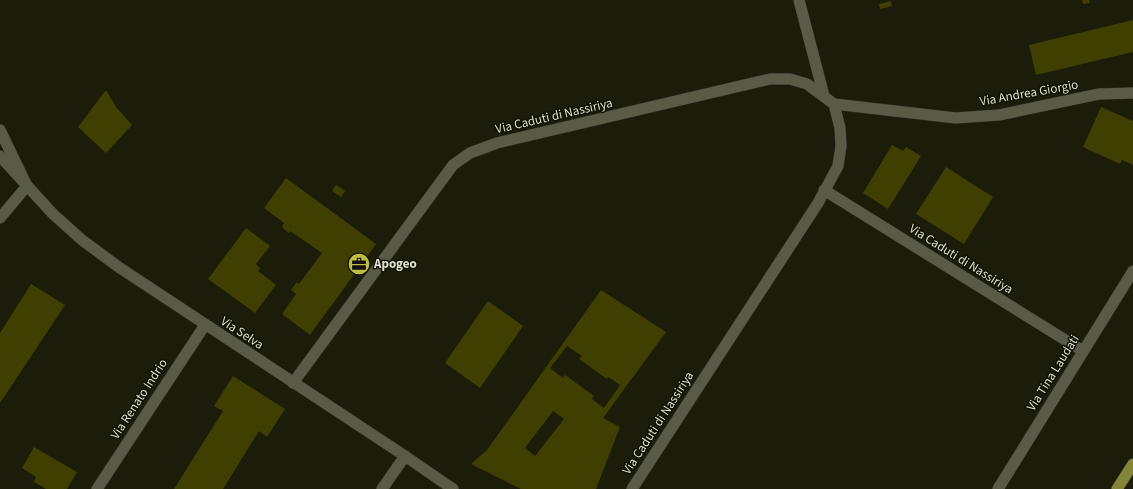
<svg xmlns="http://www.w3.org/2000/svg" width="1133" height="489" font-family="'Source Sans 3',sans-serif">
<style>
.building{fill:#3f3f02;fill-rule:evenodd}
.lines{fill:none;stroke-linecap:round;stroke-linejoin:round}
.minor-casing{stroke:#32312a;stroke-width:12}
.tertiary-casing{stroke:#32312a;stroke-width:12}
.primary-casing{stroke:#32312a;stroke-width:12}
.minor{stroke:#5a5b46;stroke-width:11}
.tertiary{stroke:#5a5b46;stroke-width:11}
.primary{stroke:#858538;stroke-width:11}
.labels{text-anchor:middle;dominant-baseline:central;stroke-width:3;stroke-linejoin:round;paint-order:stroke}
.street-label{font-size:13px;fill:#deded3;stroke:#131303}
.poi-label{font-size:13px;font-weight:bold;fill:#deded3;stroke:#131303;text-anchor:start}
</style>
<rect width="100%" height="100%" fill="#1c1c0a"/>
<path class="building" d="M1082,0H1089L1090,3L1083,4Z
M891,1L892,6L880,9L879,4Z
M1133,20V52L1036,75L1029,45Z
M106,90L116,107L132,125L106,153L78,127Z
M1101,107L1133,121V165L1122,160L1120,164L1083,147Z
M892,145L903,151L906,147L921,156L888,209L863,193Z
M946,167L993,197L964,244L916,214Z
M286,178L376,244L310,335L282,314L296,294L291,290L297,282L299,284L322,253L290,231L289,233L282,227L284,223L264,208Z
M336,185L345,191L341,197L332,191Z
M246,228L270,246L256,264L260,268L258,271L276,285L255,313L208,279Z
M31,284L65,305L0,403V333Z
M601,290L666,332L603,418L620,427L596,489H521L471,464L487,450ZM567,346L582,356L579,359L607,379L608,377L620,385L604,408L592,399L594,396L565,375L563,378L550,368ZM553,411L564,419L535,456L525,448Z
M488,301L523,326L480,388L445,363Z
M233,376L285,409L267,437L259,431L223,489H174L223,411L214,406Z
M34,447L77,472L67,489H46L34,482L36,477L22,468Z"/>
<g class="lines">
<g class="minor-casing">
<path id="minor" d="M799,0L824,96
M834,104L956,118L999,115L1099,94L1133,93
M0,130L27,186L0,218
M824,190L1083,351
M293,383L453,165L470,153L497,143L770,79H790L807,84L834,104L840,128L841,146L838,166L818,203L632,489
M97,489L205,325
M382,489L405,456
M998,489L1133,271"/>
</g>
<g class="tertiary-casing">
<path id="tertiary" d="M0,156L53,214L82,240L120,268L405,456L453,489"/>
</g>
<g class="primary-casing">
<path id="primary" d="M1117,489L1133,464"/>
</g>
<use href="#minor" class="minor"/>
<use href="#tertiary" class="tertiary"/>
<use href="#primary" class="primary"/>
</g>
<defs>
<g id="office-disc" transform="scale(1.15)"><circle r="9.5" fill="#bfbe41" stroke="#131303"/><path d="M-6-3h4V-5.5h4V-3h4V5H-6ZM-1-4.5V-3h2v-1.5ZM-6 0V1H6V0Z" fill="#111"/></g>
</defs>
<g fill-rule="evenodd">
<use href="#office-disc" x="359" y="264"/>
</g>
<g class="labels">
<g class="street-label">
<text transform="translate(1029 93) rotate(-10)">Via Andrea Giorgio</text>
<text transform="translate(554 116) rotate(-13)">Via Caduti di Nassiriya</text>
<text transform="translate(961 259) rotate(32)">Via Caduti di Nassiriya</text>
<text transform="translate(242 333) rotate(33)">Via Selva</text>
<text transform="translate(1053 373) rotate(-58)">Via Tina Laudati</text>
<text transform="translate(139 399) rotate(-57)">Via Renato Indrio</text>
<text transform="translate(658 423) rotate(-57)">Via Caduti di Nassiriya</text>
</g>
<g class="poi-label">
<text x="374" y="264">Apogeo</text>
</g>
</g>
</svg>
